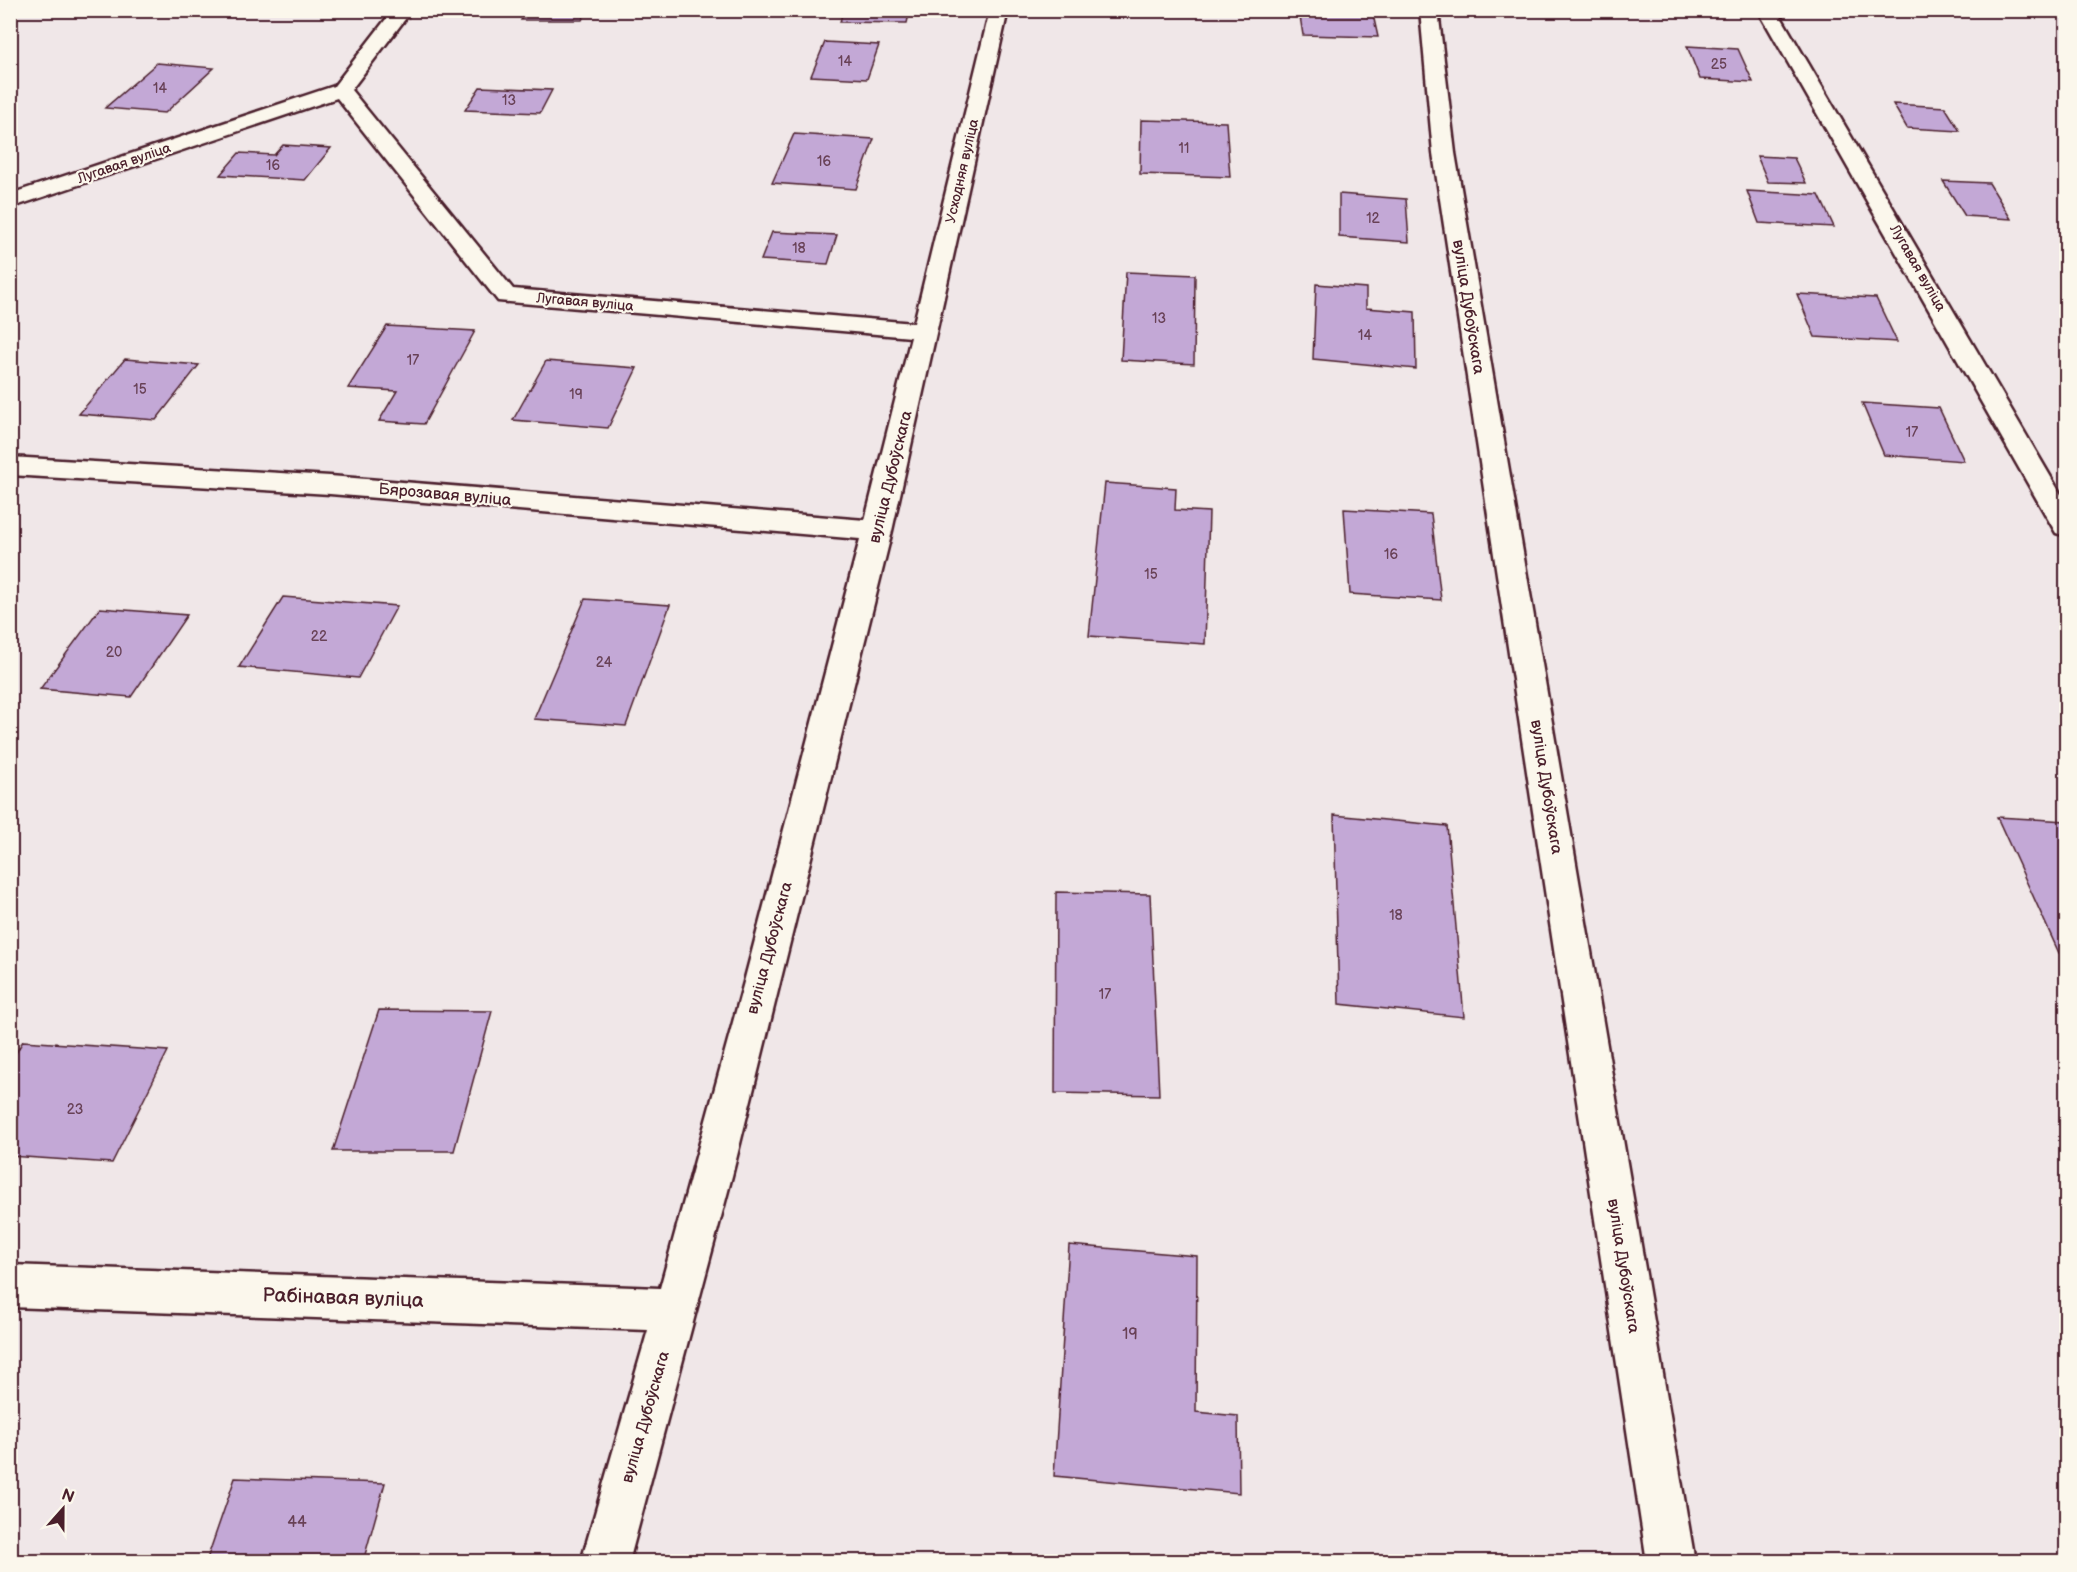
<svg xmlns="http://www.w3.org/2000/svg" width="2077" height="1572" font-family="'Balsamiq Sans',sans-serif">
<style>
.building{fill:#c3a8d6;stroke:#4a1f2b;stroke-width:1.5}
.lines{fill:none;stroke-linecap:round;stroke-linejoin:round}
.street-casing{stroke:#4a1f2b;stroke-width:5}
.street{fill:#fbf7ec;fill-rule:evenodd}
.labels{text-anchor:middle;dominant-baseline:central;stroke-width:4.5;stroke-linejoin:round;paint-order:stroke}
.number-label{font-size:14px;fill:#684156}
.far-street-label{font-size:14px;fill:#4a1f2b;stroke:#fbf7ec}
.street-label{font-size:16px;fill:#4a1f2b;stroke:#fbf7ec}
.near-number-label{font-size:16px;fill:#684156}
.near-street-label{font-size:20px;fill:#4a1f2b;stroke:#fbf7ec}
</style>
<rect width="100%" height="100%" fill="#f0e7e8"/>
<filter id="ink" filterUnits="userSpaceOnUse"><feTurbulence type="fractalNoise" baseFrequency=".0167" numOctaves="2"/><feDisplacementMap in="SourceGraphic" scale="12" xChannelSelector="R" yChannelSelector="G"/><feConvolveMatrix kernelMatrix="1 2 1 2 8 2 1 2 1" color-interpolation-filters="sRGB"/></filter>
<g filter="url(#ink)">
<path class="building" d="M526,10H587L582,20H521Z
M843,10H910L907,23L840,22Z
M1299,10H1372L1378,37L1303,35Z
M825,42L879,45L867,79L811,76Z
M1687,46L1738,49L1753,82L1700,79Z
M157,63L214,68L165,113L105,108Z
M480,87L552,90L540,113L465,110Z
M1893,104L1945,107L1960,131L1907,128Z
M1141,120L1226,122L1230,177L1140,174Z
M794,134L874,139L856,189L772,183Z
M283,145L331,148L305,180L220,175L239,153L274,155Z
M1757,156L1794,158L1806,183L1768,182Z
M1943,181L1989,183L2011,219L1965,216Z
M1747,191L1819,195L1834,227L1759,223Z
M1339,194L1406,199L1409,242L1339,237Z
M772,232L837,235L828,264L761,260Z
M1126,272L1195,275L1194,364L1121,360Z
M1316,284L1366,288V308L1415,312L1416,369L1313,359Z
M1797,294L1876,298L1897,342L1815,337Z
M387,326L475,331L424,424L379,421L397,391L348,388Z
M125,359L199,365L156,420L79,414Z
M546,361L637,368L608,428L513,420Z
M1862,403L1939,408L1964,461L1884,455Z
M1105,483L1176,488L1175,510L1209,512L1205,644L1089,636Z
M1344,509L1431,514L1441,600L1350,594Z
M283,597L397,606L358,678L239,667Z
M585,599L670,605L626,726L534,719Z
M100,608L187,615L131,697L40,689Z
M1334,815L1447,826L1464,1017L1339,1004Z
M1997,817L2066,821V954L2059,953Z
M1056,892L1150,894L1159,1095L1055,1093Z
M379,1010L492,1011L454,1151H333Z
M23,1041L168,1051L112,1163L10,1156V1063Z
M1069,1245L1197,1256L1196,1412L1238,1416L1239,1493L1054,1476Z
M235,1478L385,1483L363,1562H206Z"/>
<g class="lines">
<g class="street-casing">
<path id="street" d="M393,10H412L351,90L513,289L914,323L990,10H1008L892,531L732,1176L629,1562H581L648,1330L10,1307V1265L660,1288L744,982L860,539L330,494L10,475V457L330,476L865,520L911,337L498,301L337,98L10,208V194L334,86Z
M1420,10H1438L1455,153L1695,1562H1647L1433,153Z
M1758,10H1777L2066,503V536L2056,533L2052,526Z"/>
</g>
<use href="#street" class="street"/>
</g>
</g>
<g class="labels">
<g class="number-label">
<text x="845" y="61">14</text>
<text x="1719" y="64">25</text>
<text x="160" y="88">14</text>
<text x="509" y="100">13</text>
<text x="1184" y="148">11</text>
<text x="824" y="161">16</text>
<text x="273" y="165">16</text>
<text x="1373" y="218">12</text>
<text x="799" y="248">18</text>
<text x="1159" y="318">13</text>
<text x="1365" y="335">14</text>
<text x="413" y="360">17</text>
<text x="140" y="389">15</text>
<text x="576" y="394">19</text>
<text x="1912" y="432">17</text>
<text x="1391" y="554">16</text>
<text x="1151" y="574">15</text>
<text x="319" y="636">22</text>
<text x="114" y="652">20</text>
<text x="604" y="662">24</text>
<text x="1396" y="915">18</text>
<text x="1105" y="994">17</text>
<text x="75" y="1109">23</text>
</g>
<g class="far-street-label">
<text transform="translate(124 163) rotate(-19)">Лугавая вуліца</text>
<text transform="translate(962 171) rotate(-77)">Усходняя вуліца</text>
<text transform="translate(1918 268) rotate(60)">Лугавая вуліца</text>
<text transform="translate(585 302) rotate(5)">Лугавая вуліца</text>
</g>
<g class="street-label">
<text transform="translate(1468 307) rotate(81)">вуліца Дубоўскага</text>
<text transform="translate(891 477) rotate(-76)">вуліца Дубоўскага</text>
<text transform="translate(445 495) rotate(5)">Бярозавая вуліца</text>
<text transform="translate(1546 787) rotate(81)">вуліца Дубоўскага</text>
<text transform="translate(770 948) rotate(-75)">вуліца Дубоўскага</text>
<text transform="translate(1623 1266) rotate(81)">вуліца Дубоўскага</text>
<text transform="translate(646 1417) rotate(-74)">вуліца Дубоўскага</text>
</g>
<g class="near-number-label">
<text x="1130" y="1334">19</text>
<text x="297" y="1522">44</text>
</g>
<g class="near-street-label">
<text transform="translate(343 1298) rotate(2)">Рабінавая вуліца</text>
</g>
</g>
<rect width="2077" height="1572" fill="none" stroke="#fbf7ec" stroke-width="36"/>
<rect x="18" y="18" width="2041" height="1536" fill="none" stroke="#4a1f2b" stroke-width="2" filter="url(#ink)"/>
<g transform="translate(63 1509) rotate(21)" stroke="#fbf7ec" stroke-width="4.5" paint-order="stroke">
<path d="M0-4.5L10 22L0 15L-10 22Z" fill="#4a1f2b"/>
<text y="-9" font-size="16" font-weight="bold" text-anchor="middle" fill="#4a1f2b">N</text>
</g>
</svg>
